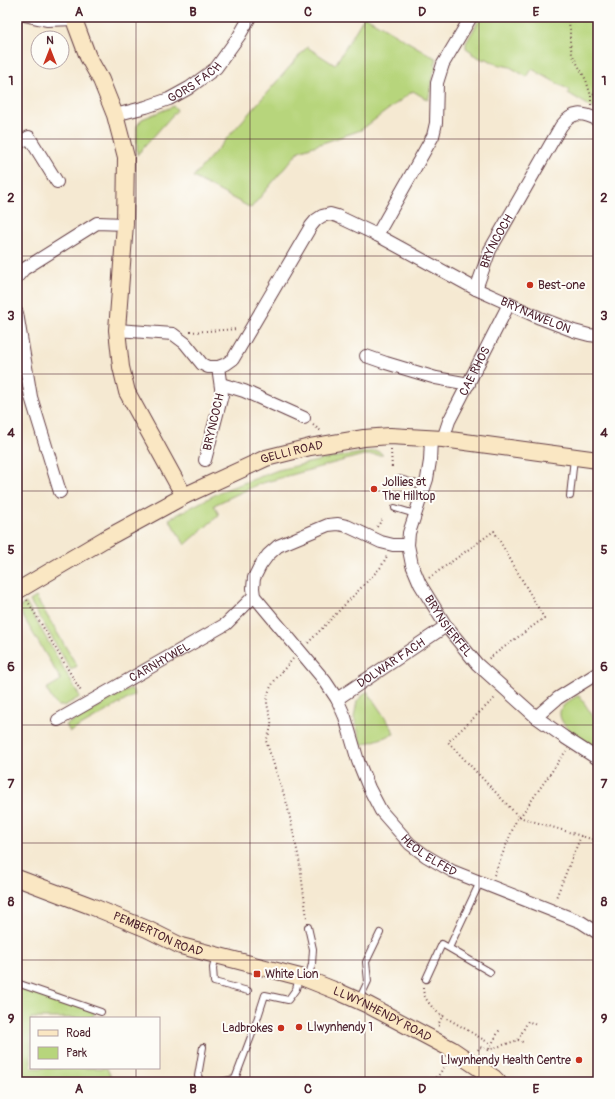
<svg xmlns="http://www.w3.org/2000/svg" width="615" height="1099" font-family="Pangolin,sans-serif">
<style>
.green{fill:#b7d57c;stroke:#807a54}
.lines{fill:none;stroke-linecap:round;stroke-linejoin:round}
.service-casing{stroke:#643d44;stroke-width:8}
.minor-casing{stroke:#643d44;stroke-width:14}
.secondary-casing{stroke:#643d44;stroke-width:18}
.path{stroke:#643d44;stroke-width:2;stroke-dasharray:1 3;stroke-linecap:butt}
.service{stroke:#fff;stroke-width:6}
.minor{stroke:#fff;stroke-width:12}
.secondary{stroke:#fae7c3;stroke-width:16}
.grid{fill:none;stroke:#4a1f2b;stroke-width:1;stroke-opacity:0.55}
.poi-dot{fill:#c8321e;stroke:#fdfcf7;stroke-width:1.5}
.labels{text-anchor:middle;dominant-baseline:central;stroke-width:4;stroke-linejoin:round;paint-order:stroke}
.street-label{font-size:12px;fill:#4a1f2b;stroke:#fdfcf7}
.poi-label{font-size:12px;fill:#4a1f2b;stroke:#fdfcf7;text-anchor:start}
.neatline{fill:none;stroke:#4a1f2b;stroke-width:1.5}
.grid-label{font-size:13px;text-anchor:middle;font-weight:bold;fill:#4a1f2b}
</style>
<rect width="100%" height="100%" fill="#fdfcf7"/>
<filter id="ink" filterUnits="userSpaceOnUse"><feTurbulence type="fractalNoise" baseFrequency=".025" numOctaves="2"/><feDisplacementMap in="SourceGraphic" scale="8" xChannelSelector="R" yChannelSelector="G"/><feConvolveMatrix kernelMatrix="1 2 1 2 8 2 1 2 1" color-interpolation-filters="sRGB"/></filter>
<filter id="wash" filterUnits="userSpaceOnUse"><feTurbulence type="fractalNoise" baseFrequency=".012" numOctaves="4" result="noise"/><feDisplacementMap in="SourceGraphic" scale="16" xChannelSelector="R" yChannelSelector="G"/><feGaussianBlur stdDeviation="0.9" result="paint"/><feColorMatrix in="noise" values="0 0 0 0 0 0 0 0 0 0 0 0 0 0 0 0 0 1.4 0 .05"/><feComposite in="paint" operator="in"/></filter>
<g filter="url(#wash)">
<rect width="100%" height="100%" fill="#f5e9d2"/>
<path class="green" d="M364,17H366L437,59L435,65L436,68C429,79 432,89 428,100L413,91L361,130L299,151L251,208L193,177L307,47L335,65Z
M481,17H515L517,18L518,17H598V111L568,93L569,90L532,69L527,77L510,67L496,64L485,58L484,60L472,54V52L466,48V43Z
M174,106L177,110L137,155V126L142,119Z
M376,451L380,452L383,455H363L259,484L214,505L219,515L185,545L169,519L222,491L278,470L326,459L366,452Z
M36,597L77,666L71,670L30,601Z
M26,603L80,697L64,706H58L54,702L46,689L61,680L18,608Z
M131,688L135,695L70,732L66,725Z
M367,691L392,728L394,734L362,745L354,717L357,701Z
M579,695L598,724V748C587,742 547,722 564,705C568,701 574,698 579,695Z
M17,985L95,1012L92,1018H31V1068H107L113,1082H17Z"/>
</g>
<g filter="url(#ink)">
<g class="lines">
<g class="service-casing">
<path id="service" d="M20,17L47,23L75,22
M400,479L424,486
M570,496L574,458
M395,508L415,514
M449,948L480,882
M216,955L213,968L214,982L248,991
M308,978L312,964L313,949L308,927
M426,979L442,944L490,972
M17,983L101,1012
M359,1000L368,981L366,962L380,933
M201,1082L198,1076L203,1047
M220,1082L235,1079L255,1026L265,995L288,1000L296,989L299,978"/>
</g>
<g class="minor-casing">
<g id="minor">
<path id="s1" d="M115,115L146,107L169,99L189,88L216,68L239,36L250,17"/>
<path d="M17,144L29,137L57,182"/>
<path d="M377,235L433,136L436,123L437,83L443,64L471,17"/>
<path d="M17,277L24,269L97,223L125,224"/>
<path id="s2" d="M476,289L490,250L561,126C573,111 582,112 598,120"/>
<path d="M17,313L31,397L60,492"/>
<path id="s3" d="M117,330L173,334L185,343L202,364L208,367H218L226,364L233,359L311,226L316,220L322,216L330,214L337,216L377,235L476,289L540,318L574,331L589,335L598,336"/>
<path d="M366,356L386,363L436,378L469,384"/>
<path d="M221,384L244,391L304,418"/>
<path id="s4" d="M431,438L430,461L427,479L409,533L408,545L412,565L420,584L446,626L477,664L536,717L564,737L598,759"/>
<path id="s5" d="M443,439L449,421L509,304"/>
<path d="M205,460L222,395L218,367"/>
<path id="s6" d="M408,545H393L381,542L347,526L338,524L328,525L278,546L268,555L260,566L254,578L253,588L254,596L325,681L337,699L345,717L358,761L369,788L381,811L410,844L426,856L452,871L581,922L598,933"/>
<path id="s7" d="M337,699L446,626"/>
<path d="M536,717L558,698L598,673"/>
<path id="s8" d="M58,720L226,624L254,596"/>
</g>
</g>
<g class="secondary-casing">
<g id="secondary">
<path d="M75,17L76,25L88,57L101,80L115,115L126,157L125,224L117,330L121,367L127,392L184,496"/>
<path id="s9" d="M17,591L105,539L184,496L266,458L310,447L364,438L390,436L443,439L598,460"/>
<path id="s10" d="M17,878L91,906L147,929L181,946L304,978L339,992L368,1005L451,1049L494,1078L498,1082"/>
</g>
</g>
<path class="path" d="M568,17L570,29V42L572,54L586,80L591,96
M591,105V96L598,89
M190,332L237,329
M313,425L321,431
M391,450L392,469
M377,527L382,520
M429,578L494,531L544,618L488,659
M27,600L82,693
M308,643L381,567L387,556
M293,659C283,671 267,685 267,701C267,707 270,714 271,720C272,727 269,734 266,741L287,804L299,859L307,918
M519,817L598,841
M520,817L566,751
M494,875L518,816L448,742L496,697
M555,900L581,836
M423,988C423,998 431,1006 438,1013L491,1044
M439,1026L438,1025L443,1015
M518,1040L525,1043
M489,1049L500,1029
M478,1050L480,1047L488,1050L518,1040L528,1021L536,1025
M429,1082L438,1076L447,1063"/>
<use href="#service" class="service"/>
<use href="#minor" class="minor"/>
<use href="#secondary" class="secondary"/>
</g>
</g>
<path class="grid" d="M136,17V1018M250,17V1082M365,17V1082M479,17V1082M17,139H598M17,256H598M17,374H598M17,491H598M17,608H598M17,725H598M17,843H598M17,960H598M136,1068V1082"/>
<g class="poi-dot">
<circle cx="530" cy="285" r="4"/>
<circle cx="374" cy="489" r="4"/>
<rect x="253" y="970" width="8" height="8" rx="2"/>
<circle cx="299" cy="1027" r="4"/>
<circle cx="281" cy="1028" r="4"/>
<circle cx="579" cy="1060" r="4"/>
</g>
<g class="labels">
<g class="street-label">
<text stroke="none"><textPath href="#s1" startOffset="87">GORS FACH</textPath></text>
<text stroke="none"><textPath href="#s2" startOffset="52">BRYNCOCH</textPath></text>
<text stroke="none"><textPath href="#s3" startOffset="539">BRYNAWELON</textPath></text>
<text stroke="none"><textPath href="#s5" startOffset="75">CAE RHOS</textPath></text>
<text transform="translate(214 422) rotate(-77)">BRYNCOCH</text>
<text stroke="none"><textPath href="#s9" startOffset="309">GELLI ROAD</textPath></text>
<text stroke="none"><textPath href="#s4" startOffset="202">BRYNSIERFEL</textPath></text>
<text stroke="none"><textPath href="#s8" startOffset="117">CARNHYWEL</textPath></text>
<text stroke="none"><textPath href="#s7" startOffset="65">DOLWAR FACH</textPath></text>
<text stroke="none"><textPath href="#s6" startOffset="516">HEOL ELFED</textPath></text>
<text stroke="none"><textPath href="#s10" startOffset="152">PEMBERTON ROAD</textPath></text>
<text stroke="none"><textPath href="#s10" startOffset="391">LLWYNHENDY ROAD</textPath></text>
</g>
<g class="poi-label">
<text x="538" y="285">Best-one</text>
<text x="382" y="482">Jollies at<tspan x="382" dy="14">The Hilltop</tspan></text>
<text x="265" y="974">White Lion</text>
<text x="307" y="1027">Llwynhendy 1</text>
<text x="273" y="1028" text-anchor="end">Ladbrokes</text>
<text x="571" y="1060" text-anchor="end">Llwynhendy Health Centre</text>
</g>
</g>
<rect width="615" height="1099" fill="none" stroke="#fdfcf7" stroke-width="44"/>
<rect x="30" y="1017" width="130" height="52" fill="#fdfcf7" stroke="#b5a4a5"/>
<rect x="38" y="1030" width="20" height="6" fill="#fae7c3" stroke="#b5a4a5"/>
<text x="66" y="1037" font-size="12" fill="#4a1f2b">Road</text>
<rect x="38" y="1047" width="20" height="12" fill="#b7d57c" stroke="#b5a4a5"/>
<text x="66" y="1057" font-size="12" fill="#4a1f2b">Park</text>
<g transform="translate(50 50)"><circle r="19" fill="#fdfcf7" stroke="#b5a4a5"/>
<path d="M0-3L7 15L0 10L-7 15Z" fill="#c8321e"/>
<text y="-6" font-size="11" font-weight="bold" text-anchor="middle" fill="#4a1f2b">N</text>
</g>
<rect x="22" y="22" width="571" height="1055" class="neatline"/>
<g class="grid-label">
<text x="79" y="16">A</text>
<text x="193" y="16">B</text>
<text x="308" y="16">C</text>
<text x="422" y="16">D</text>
<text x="536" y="16">E</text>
<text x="11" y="85">1</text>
<text x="604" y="85">1</text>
<text x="11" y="202">2</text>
<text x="604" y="202">2</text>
<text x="11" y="320">3</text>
<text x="604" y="320">3</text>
<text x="11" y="437">4</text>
<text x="604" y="437">4</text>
<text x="11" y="554">5</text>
<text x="604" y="554">5</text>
<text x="11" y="671">6</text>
<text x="604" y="671">6</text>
<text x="11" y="788">7</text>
<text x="604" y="788">7</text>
<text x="11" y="906">8</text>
<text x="604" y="906">8</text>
<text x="11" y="1023">9</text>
<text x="604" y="1023">9</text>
<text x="79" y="1093">A</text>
<text x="193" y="1093">B</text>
<text x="308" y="1093">C</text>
<text x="422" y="1093">D</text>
<text x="536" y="1093">E</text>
</g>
</svg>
